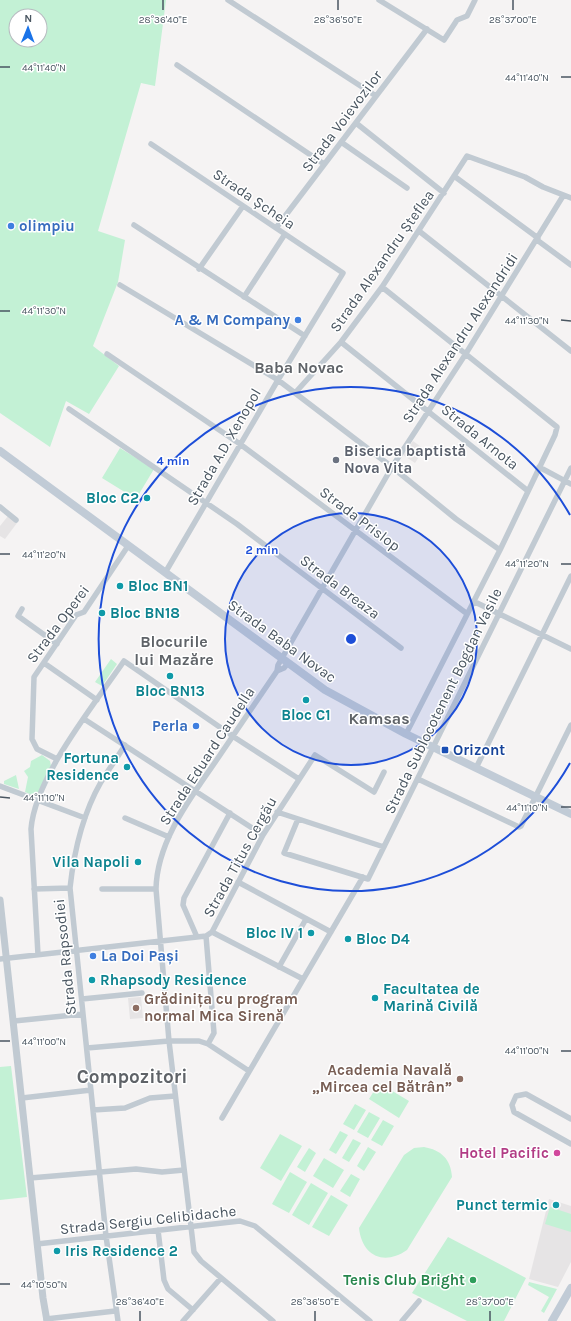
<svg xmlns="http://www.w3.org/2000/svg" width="571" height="1321" font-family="Karla,sans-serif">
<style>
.education{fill:#e6e4e5}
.green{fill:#c3f1d5;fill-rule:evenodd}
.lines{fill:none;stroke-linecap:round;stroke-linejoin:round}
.minor{stroke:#c1cad2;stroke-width:5.5}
.tertiary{stroke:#c1cad2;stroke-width:7}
.secondary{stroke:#c1cbd6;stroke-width:8}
.ticks{fill:none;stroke:#4a5661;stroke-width:1.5}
.ring{fill:none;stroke:#1d4ed8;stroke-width:2}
.shop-dot{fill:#3f7fe0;stroke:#fff;stroke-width:1.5}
.worship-dot{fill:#6b7280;stroke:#fff;stroke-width:1.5}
.culture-dot{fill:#0f9aa8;stroke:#fff;stroke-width:1.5}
.transit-dot{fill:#1a4fb4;stroke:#fff;stroke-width:1.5}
.education-dot{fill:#8d6e63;stroke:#fff;stroke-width:1.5}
.hotel-dot{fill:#d1479c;stroke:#fff;stroke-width:1.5}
.leisure-dot{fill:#2e9e5b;stroke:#fff;stroke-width:1.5}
.labels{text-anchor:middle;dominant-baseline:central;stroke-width:3;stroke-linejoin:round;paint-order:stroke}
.street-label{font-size:15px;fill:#4a5661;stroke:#fff}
.shop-label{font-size:15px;font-weight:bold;fill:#366cbe;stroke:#fff;text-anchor:start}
.worship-label{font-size:15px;font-weight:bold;fill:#5b616d;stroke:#fff;text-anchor:start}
.culture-label{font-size:15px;font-weight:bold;fill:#0d838f;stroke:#fff;text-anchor:start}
.transit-label{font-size:15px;font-weight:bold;fill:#164399;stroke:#fff;text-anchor:start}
.education-label{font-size:15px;font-weight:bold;fill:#785e54;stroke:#fff;text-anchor:start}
.hotel-label{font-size:15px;font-weight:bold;fill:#b23c85;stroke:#fff;text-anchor:end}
.leisure-label{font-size:15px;font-weight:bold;fill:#27864d;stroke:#fff;text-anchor:end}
.neighbourhood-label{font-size:16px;font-weight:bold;fill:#5f6368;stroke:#fff}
.district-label{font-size:19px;font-weight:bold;fill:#5f6368;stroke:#fff}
.ticks-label{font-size:10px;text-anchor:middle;fill:#4a5661;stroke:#fff;stroke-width:3;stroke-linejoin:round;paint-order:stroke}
.centre{fill:#1d4ed8;stroke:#fff;stroke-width:2}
.ring-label{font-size:12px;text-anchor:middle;font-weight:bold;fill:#1d4ed8;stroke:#fff;stroke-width:3;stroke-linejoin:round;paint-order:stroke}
</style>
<rect width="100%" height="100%" fill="#f5f3f3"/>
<path class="education" d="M413,441L424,449L415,463L403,455Z
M8,516L17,523L5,539L0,536V526Z
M141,997L143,1018L130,1019L128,998Z
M549,1199L571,1206V1262L558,1287L529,1279Z"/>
<path class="green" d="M0,0H166L155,86L141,83L98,231L125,240L118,282L93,346L119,366L89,414L66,401L50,447L0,413ZM16,16H40V40H16Z
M120,448L154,469L136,499L102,478Z
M111,659L117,664L102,686L95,682Z
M42,755L50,761L51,766L37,795L34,796L25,792L28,777L24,771L30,767L31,761Z
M16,775L19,789L4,784V781Z
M11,1066L27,1197L0,1200V1067Z
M379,1083L409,1101L399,1118L369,1099Z
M355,1104L366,1110L354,1130L343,1124Z
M369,1112L380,1118L368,1138L357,1132Z
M383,1120L394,1126L382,1146L371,1140Z
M340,1131L348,1135L336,1154L329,1150Z
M280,1134L302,1146L281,1181L260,1168Z
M353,1139L361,1143L349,1162L342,1158Z
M368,1147L376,1152L364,1171L357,1166Z
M424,1147C441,1150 451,1159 452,1177L407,1250C384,1266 362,1256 359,1228L404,1155L414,1148Z
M309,1148L316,1153L305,1172L297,1167Z
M324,1158L344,1170L333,1188L313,1176Z
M290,1172L307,1182L289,1213L272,1204Z
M351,1174L360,1179L350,1197L340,1191Z
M311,1183L328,1193L309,1225L292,1215Z
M331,1195L348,1205L329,1236L312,1227Z
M550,1207L571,1214V1232L545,1224Z
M448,1237L526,1278L504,1321H467L412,1293Z
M529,1282L557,1289L544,1313L541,1311L549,1297L528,1285Z"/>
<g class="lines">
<path class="minor" d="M228,0L376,96
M379,0L444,40L457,20L467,16L475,0
M177,65L324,164
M356,123L444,193
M341,142L407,188
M151,144L343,273L278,380L165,573
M454,176L538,238
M134,225L305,336
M276,228L427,29
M419,231L571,351
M537,240L571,265
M199,269L243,206
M120,285L278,380L392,467L456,519L500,550
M382,287L557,427L555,435L500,550L406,734
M244,297L285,234
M341,342L528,491
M107,354L240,444L466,613
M295,393L341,342L382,287L467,156L525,177L543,187L571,198
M69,409L237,524L401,648
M539,467L571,484
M0,507L16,520
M473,601L571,649
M22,609L18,616L57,644
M44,663L97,700
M277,671L284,668L288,663
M84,719L263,835
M57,759L37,749L32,739L34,677L76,615L84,612L128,546
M476,768L571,576
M418,779L519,827L521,826L571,725
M0,786L85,818
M277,812L384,847
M125,818L169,837
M298,819L284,853L368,879L571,468
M238,882L331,932
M34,889L70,888
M102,889H156
M212,932L303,979
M197,937L183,905L184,898L230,813
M38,955L31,829C35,777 94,705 124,661L237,739L299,779
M0,959L206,936
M279,967L306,919
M82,999L142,993
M14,1021L83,1014
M208,1044L214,1033L206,936L212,932L263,835L315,755L374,792L384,772
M87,1048L169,1041H199L208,1044L249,1071
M22,1098L91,1090
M93,1110L125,1108L150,1098L175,1096
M222,1118L363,877
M571,1119L526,1094L516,1096L512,1105L514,1112L571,1144
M30,1178L136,1169L162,1172L184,1170
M158,1230L164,1280L168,1289L193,1310
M37,1244L240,1221L255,1226L370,1321
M46,1319L115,1311
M118,1321L106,1236L70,888C74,851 82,815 101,782C109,769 117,758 125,745
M183,1321L221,1278
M273,1321L201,1261L194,1252L169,1041L156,889C157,839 193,795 220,755C239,727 258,699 277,671L278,665L392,467L465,355L563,196
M402,1321L419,1301"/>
<path class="tertiary" d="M0,900L43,1298L47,1321"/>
<path class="secondary" d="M0,451L325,690L406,734L571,814
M552,1321L571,1288"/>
</g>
<path class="ticks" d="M163,10V0M338,10V0M513,10V0M0,67H10M561,77H571M0,311H10M561,320L571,321M0,554H10M561,564H571M0,797L10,798M561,807H571M0,1041H10M561,1051H571M0,1284H10M140,1321V1311M315,1321V1311M490,1321V1311"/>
<circle cx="351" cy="639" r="126" fill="#1d4ed8" fill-opacity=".12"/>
<g class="ring">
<circle cx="351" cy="639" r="126"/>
<path d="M570 763A252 252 0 1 1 570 515"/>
</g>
<g class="shop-dot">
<circle cx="11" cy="226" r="4"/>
<circle cx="298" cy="320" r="4"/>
<circle cx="196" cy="726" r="4"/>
<circle cx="93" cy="956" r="4"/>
</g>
<circle class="worship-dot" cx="336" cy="460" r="4"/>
<g class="culture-dot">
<circle cx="147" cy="498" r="4"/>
<circle cx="120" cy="586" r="4"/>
<circle cx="102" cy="613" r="4"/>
<circle cx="170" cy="676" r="4"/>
<circle cx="306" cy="700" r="4"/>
<circle cx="127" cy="767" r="4"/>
<circle cx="138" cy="862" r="4"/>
<circle cx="311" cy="933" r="4"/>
<circle cx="348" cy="939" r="4"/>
<circle cx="92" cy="980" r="4"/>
<circle cx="375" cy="998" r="4"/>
<circle cx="556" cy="1205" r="4"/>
<circle cx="57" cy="1251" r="4"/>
</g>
<rect class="transit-dot" x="441" y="746" width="8" height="8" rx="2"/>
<g class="education-dot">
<circle cx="136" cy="1008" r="4"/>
<circle cx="460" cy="1079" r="4"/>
</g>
<circle class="hotel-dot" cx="557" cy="1153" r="4"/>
<circle class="leisure-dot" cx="473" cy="1280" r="4"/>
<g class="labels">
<g class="street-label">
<text transform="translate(342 121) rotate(-53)">Strada Voievozilor</text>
<text transform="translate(254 199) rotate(34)">Strada Șcheia</text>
<text transform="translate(382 261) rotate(-55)">Strada Alexandru Șteflea</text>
<text transform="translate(460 338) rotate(-57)">Strada Alexandru Alexandridi</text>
<text transform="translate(480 437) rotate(39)">Strada Arnota</text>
<text transform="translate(224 447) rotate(-60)">Strada A.D. Xenopol</text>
<text transform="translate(360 519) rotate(37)">Strada Prislop</text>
<text transform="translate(340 587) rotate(37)">Strada Breaza</text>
<text transform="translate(58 624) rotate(-53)">Strada Operei</text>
<text transform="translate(282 641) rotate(36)">Strada Baba Novac</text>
<text transform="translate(443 701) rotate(-64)">Strada Sublocotenent Bogdan Vasile</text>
<text transform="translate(207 756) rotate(-57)">Strada Eduard Caudella</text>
<text transform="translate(240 857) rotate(-61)">Strada Titus Cergău</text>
<text transform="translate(65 957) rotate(-96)">Strada Rapsodiei</text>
<text transform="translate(148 1220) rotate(-6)">Strada Sergiu Celibidache</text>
</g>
<g class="shop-label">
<text x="19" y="226">olimpiu</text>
<text x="290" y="320" text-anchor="end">A &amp; M Company</text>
<text x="188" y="726" text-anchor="end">Perla</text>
<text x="101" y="956">La Doi Pași</text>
</g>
<g class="worship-label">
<text x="344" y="451">Biserica baptistă<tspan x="344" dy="17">Nova Vita</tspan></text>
</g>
<g class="culture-label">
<text x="139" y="498" text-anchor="end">Bloc C2</text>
<text x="128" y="586">Bloc BN1</text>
<text x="110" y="613">Bloc BN18</text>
<text x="170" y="691" text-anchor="middle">Bloc BN13</text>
<text x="306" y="715" text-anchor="middle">Bloc C1</text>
<text x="119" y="758" text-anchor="end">Fortuna<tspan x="119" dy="17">Residence</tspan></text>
<text x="130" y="862" text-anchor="end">Vila Napoli</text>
<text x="303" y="933" text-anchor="end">Bloc IV 1</text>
<text x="356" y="939">Bloc D4</text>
<text x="100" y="980">Rhapsody Residence</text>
<text x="383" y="989">Facultatea de<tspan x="383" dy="17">Marină Civilă</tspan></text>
<text x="548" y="1205" text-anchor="end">Punct termic</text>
<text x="65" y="1251">Iris Residence 2</text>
</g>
<g class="transit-label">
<text x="453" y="750">Orizont</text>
</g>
<g class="education-label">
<text x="144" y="999">Grădinița cu program<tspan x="144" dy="17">normal Mica Sirenă</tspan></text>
<text x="452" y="1070" text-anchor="end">Academia Navală<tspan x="452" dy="17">„Mircea cel Bătrân”</tspan></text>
</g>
<g class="hotel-label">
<text x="549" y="1153">Hotel Pacific</text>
</g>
<g class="leisure-label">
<text x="465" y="1280">Tenis Club Bright</text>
</g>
<g class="neighbourhood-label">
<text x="299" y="367">Baba Novac</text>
<text x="174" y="641">Blocurile<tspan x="174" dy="18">lui Mazăre</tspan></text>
<text x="379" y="718">Kamsas</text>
</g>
<g class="district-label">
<text x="132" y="1077">Compozitori</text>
</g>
</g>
<g class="ticks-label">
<text x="163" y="23">28°36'40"E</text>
<text x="338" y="23">28°36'50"E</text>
<text x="513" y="23">28°37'00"E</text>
<text x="44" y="71">44°11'40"N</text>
<text x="527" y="81">44°11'40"N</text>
<text x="44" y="314">44°11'30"N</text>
<text x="527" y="324">44°11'30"N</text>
<text x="44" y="558">44°11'20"N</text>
<text x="527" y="567">44°11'20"N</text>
<text x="44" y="801">44°11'10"N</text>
<text x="527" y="811">44°11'10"N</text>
<text x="44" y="1045">44°11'00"N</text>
<text x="527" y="1054">44°11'00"N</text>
<text x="44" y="1288">44°10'50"N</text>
<text x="140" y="1305">28°36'40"E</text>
<text x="315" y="1305">28°36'50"E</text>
<text x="490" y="1305">28°37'00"E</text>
</g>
<circle cx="351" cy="639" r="6" class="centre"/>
<g class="ring-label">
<text x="173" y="465">4 min</text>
<text x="262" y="554">2 min</text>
</g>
<g transform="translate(28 28) rotate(1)"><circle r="19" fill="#ffffff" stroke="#b7bbc0"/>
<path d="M0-3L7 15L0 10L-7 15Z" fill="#1a73e8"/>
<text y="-6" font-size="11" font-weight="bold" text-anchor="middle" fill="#4a5661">N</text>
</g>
</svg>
